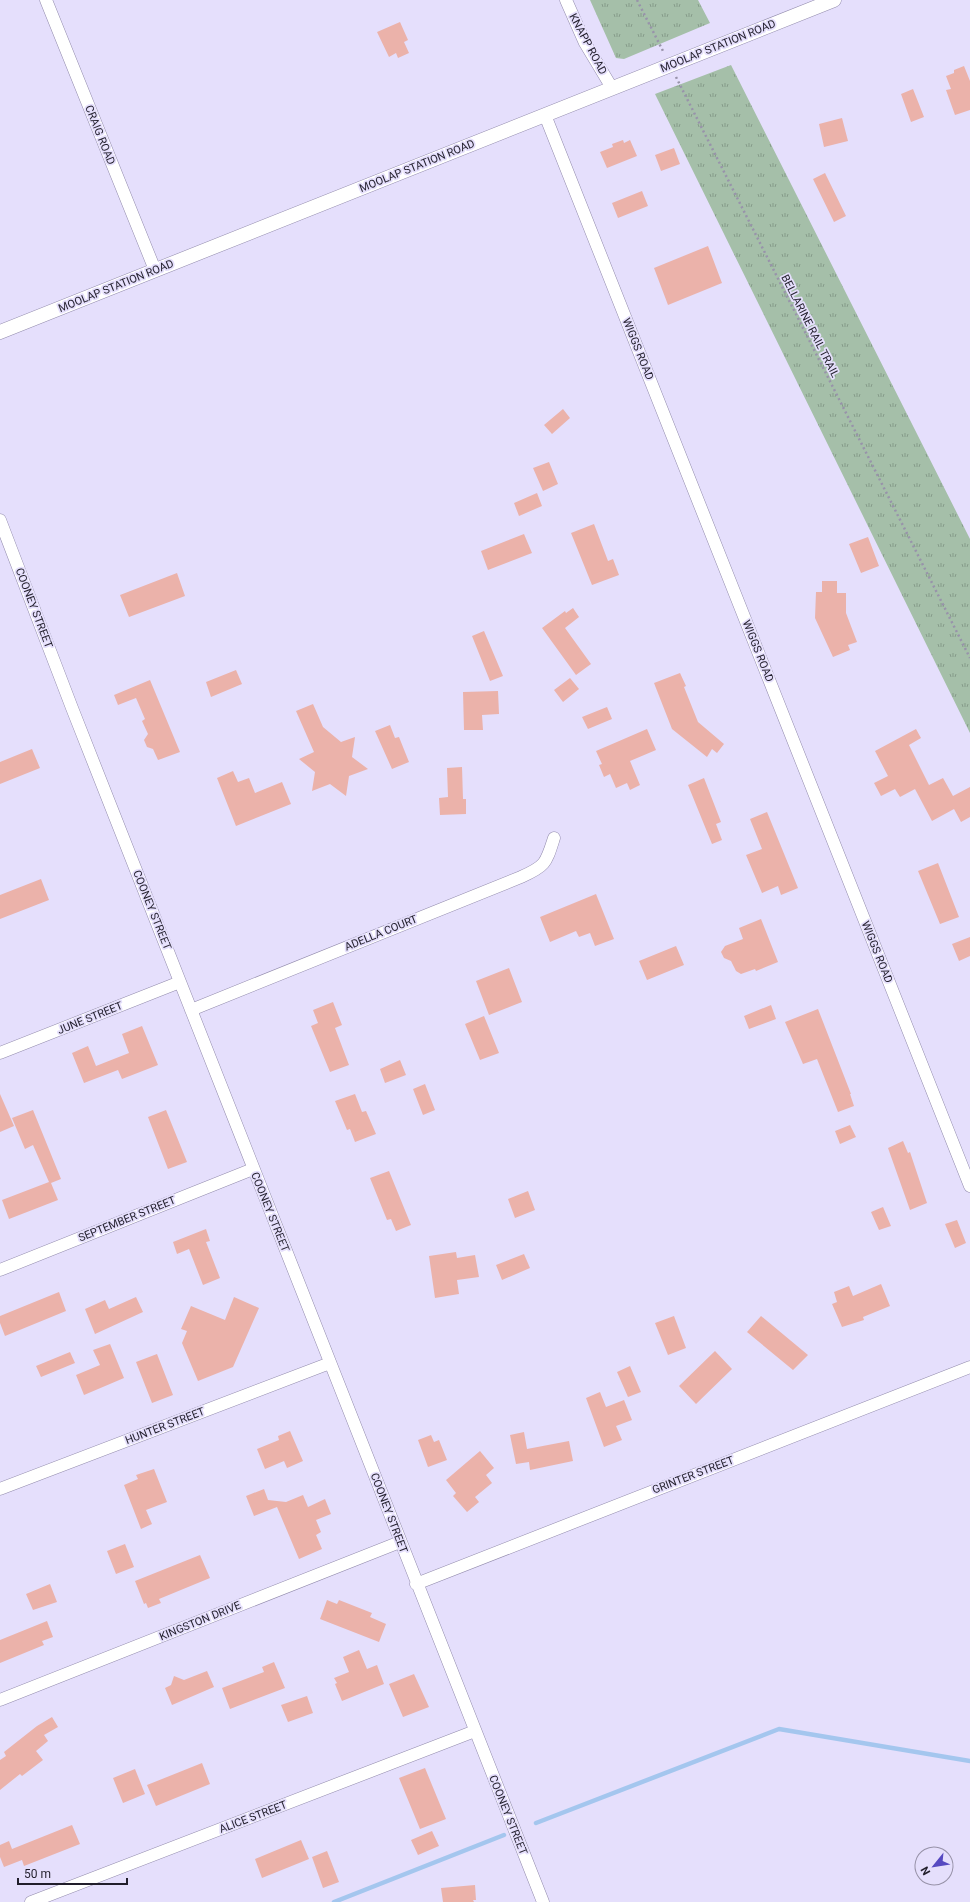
<svg xmlns="http://www.w3.org/2000/svg" width="970" height="1902" font-family="Roboto,sans-serif">
<style>
.grass{fill:url(#grass-tufts)}
.lines{fill:none;stroke-linecap:round;stroke-linejoin:round}
.stream{stroke:#a4c6ee;stroke-width:4.5}
.building{fill:#ebb2aa}
.minor-casing{stroke:#928bac;stroke-width:13}
.tertiary-casing{stroke:#928bac;stroke-width:15}
.path{stroke:#9893aa;stroke-width:2.5;stroke-dasharray:2 3;stroke-linecap:butt}
.minor{stroke:#fff;stroke-width:12}
.tertiary{stroke:#fff;stroke-width:14}
.labels{text-anchor:middle;dominant-baseline:central;stroke-width:3.5;stroke-linejoin:round;paint-order:stroke}
.street-label{font-size:11px;fill:#211e2b;stroke:#e5dffc}
</style>
<defs>
<pattern id="grass-tufts" width="24" height="20" patternUnits="userSpaceOnUse"><rect width="24" height="20" fill="#a5bfa9"/><path d="M3 7l-1-3M5 7V3M7 7l1-3M15 17l-1-3M17 17v-4M19 17l1-3" fill="none" stroke="#869b8a"/></pattern>
</defs>
<rect width="100%" height="100%" fill="#e5dffc"/>
<path class="grass" d="M590,0H698L710,23L624,59L616,58Z
M731,65L970,539V733L655,94Z"/>
<g class="lines">
<path class="stream" d="M536,1823L779,1729L970,1761
M334,1902L504,1835"/>
</g>
<path class="building" d="M400,22L408,40L404,42L409,53L398,58L396,53L389,57L377,32Z
M964,66L970,81V110L955,115L946,90L951,89L946,76L954,73V70Z
M913,89L924,117L911,122L901,94Z
M842,118L848,141L824,147L819,124Z
M623,140L624,143L630,140L637,156L607,168L600,152L613,147L612,144Z
M674,148L680,164L661,171L655,155Z
M825,173L846,216L834,222L813,179Z
M642,191L648,206L618,218L612,203Z
M708,246L722,283L668,305L654,268Z
M563,409L570,418L552,434L544,425Z
M549,462L558,484L543,491L533,468Z
M537,493L542,506L519,516L514,503Z
M594,524L608,561L613,559L619,575L592,585L571,533Z
M524,534L532,553L488,570L481,551Z
M868,537L879,566L861,573L849,544Z
M177,573L185,596L129,617L120,595Z
M822,581H837V593H846V613L857,642L848,645L850,650L833,657L815,618L816,592H822Z
M573,608L579,617L565,628L591,664L576,675L542,628L565,611L566,613Z
M484,631L503,676L490,681L472,636Z
M236,670L242,684L211,697L206,682Z
M680,673L686,686L684,687L698,722L724,744L717,753L712,749L707,757L672,729L654,683Z
M570,678L579,689L563,702L554,690Z
M150,680L180,752L161,759L158,760L153,749L147,747L144,740L148,734L142,721L145,719L136,698L118,705L114,695Z
M498,691L499,714L482,715L483,730H464L463,692Z
M313,704L323,727L341,742L355,737L352,757L368,769L349,776L346,796L330,784L312,791L315,772L299,759L314,752L296,711Z
M607,707L612,719L588,729L582,717Z
M390,725L395,738L399,737L409,762L392,769L375,731Z
M647,729L656,750L630,761L640,785L630,790L627,783L616,788L610,774L604,777L599,765L602,764L596,751Z
M916,729L921,738L909,745L929,785L943,778L953,796L970,787V817L961,822L954,809L932,821L915,789L900,797L895,789L881,796L874,783L888,776L875,751Z
M32,749L40,768L0,784V762Z
M462,767L463,799H466V814L440,815L439,798L448,797L447,768Z
M233,771L238,782L249,778L255,793L282,782L291,804L236,826L217,778Z
M704,778L721,822L716,824L722,840L712,844L688,785Z
M767,812L798,888L781,895L778,886L762,893L746,855L762,849L750,819Z
M938,863L959,917L940,924L918,871Z
M41,879L49,900L0,919V895Z
M596,894L614,939L595,946L590,933L579,937L576,931L550,942L540,917Z
M761,919L778,962L756,971L755,969L741,974L736,971L731,961L724,958L721,952L725,946L743,939L739,928Z
M970,937V956L959,961L952,944Z
M676,946L684,965L647,980L639,961Z
M509,968L522,1002L489,1015L476,981Z
M333,1002L342,1025L335,1028L349,1065L330,1072L311,1026L318,1023L313,1010Z
M771,1005L776,1019L749,1029L744,1016Z
M818,1009L851,1094H850L854,1106L838,1112L817,1059L803,1064L785,1022Z
M484,1016L499,1053L480,1060L465,1024Z
M142,1026L158,1065L122,1079L118,1070L84,1083L72,1053L88,1046L96,1066L129,1053L122,1034Z
M400,1060L406,1075L385,1083L380,1069Z
M425,1084L435,1110L423,1115L413,1089Z
M0,1094L14,1126L0,1132Z
M355,1094L362,1112L366,1111L376,1134L355,1142L350,1129L347,1130L335,1101Z
M33,1110L61,1179L51,1183L58,1200L9,1219L2,1200L49,1182L33,1145L25,1149L12,1118Z
M166,1110L187,1162L168,1169L148,1117Z
M850,1125L856,1137L840,1144L835,1131Z
M903,1141L908,1153L910,1152L927,1203L910,1210L888,1148Z
M389,1171L411,1225L396,1231L391,1219L387,1220L370,1178Z
M528,1191L535,1210L515,1218L508,1199Z
M883,1207L891,1226L879,1230L871,1212Z
M957,1220L966,1243L955,1248L945,1224Z
M206,1229L210,1241L206,1242L220,1278L203,1285L189,1249L177,1254L173,1242Z
M456,1252L457,1258L475,1255L479,1277L457,1280L459,1294L435,1298L429,1256Z
M524,1254L530,1268L502,1280L496,1265Z
M881,1284L890,1306L863,1317L864,1320L842,1327L832,1304L837,1302L834,1292L849,1286L853,1296Z
M59,1292L66,1311L5,1336L0,1323V1316Z
M136,1297L143,1312L95,1334L85,1309L105,1300L109,1309Z
M234,1297L259,1308L233,1367L198,1381L182,1343L187,1331L181,1329L191,1306L225,1320Z
M674,1316L686,1348L668,1355L655,1323Z
M761,1316L808,1355L793,1370L747,1332Z
M110,1344L124,1378L84,1395L76,1375L100,1365L93,1350Z
M715,1351L732,1369L696,1404L679,1386Z
M70,1352L75,1363L41,1377L36,1366Z
M157,1354L173,1395L152,1403L136,1362Z
M630,1366L641,1392L628,1397L617,1372Z
M600,1392L606,1407L624,1400L632,1420L616,1426L622,1440L604,1447L586,1398Z
M290,1431L303,1461L287,1468L284,1461L265,1469L257,1449L279,1440L278,1436Z
M524,1432L527,1449L569,1441L573,1461L530,1470L529,1462L516,1464L510,1435Z
M431,1435L434,1442L439,1440L447,1460L428,1467L418,1440Z
M480,1451L494,1468L486,1475L492,1483L475,1497L479,1502L467,1512L453,1496L456,1493L446,1480Z
M154,1469L167,1502L146,1510L152,1524L141,1529L124,1485L138,1479L136,1475Z
M264,1489L268,1500L286,1502L303,1495L308,1507L325,1499L331,1514L316,1520L321,1532L316,1535L322,1549L299,1559L277,1507L254,1516L246,1496Z
M125,1544L134,1567L116,1574L107,1551Z
M200,1555L210,1578L159,1599L161,1603L148,1608L146,1603L144,1604L135,1581Z
M50,1584L57,1602L33,1610L26,1594Z
M327,1600L337,1604L339,1600L372,1613L370,1617L386,1624L379,1642L320,1619Z
M47,1621L53,1637L42,1641L44,1645L0,1663V1640Z
M359,1650L367,1669L377,1665L384,1684L342,1701L335,1684L337,1683L334,1678L349,1672L343,1657Z
M274,1662L285,1688L230,1709L222,1688L264,1672L262,1667Z
M207,1671L214,1687L172,1705L165,1688L171,1685L174,1676L184,1680Z
M414,1674L429,1707L403,1717L389,1684Z
M307,1696L313,1713L288,1722L281,1705Z
M52,1717L58,1727L44,1735L48,1741L36,1751L43,1760L22,1776L20,1774L0,1790V1760L6,1756L4,1752L37,1726Z
M202,1763L210,1784L156,1806L147,1785Z
M425,1768L446,1819L420,1829L399,1778Z
M135,1769L145,1794L123,1803L113,1778Z
M72,1825L80,1844L24,1866L22,1860L4,1867L0,1857V1845L9,1841L12,1849Z
M432,1831L439,1846L418,1855L411,1840Z
M301,1840L309,1859L262,1878L255,1859Z
M327,1851L339,1882L323,1888L312,1857Z
M475,1885L476,1900H473L474,1902H443L441,1888Z"/>
<g class="lines">
<g class="minor-casing">
<path id="minor" d="M46,0L155,270
M566,0L585,43L612,88
M545,115L970,1186
M0,520L72,708L543,1902
M191,1010L521,877C546,866 546,863 554,838
M0,1053L180,982
M0,1270L253,1169
M0,1489L330,1363
M416,1584L970,1367
M0,1700L400,1542
M31,1902L475,1731"/>
</g>
<g class="tertiary-casing">
<path id="tertiary" d="M0,332L834,0"/>
</g>
<path class="path" d="M637,0L664,53
M676,77L970,658"/>
<use href="#minor" class="minor"/>
<use href="#tertiary" class="tertiary"/>
</g>
<g class="labels">
<g class="street-label">
<text transform="translate(588 44) rotate(62)">KNAPP ROAD</text>
<text transform="translate(718 46) rotate(-22)">MOOLAP STATION ROAD</text>
<text transform="translate(100 135) rotate(68)">CRAIG ROAD</text>
<text transform="translate(417 166) rotate(-22)">MOOLAP STATION ROAD</text>
<text transform="translate(116 286) rotate(-22)">MOOLAP STATION ROAD</text>
<text transform="translate(810 326) rotate(63)">BELLARINE RAIL TRAIL</text>
<text transform="translate(638 349) rotate(68)">WIGGS ROAD</text>
<text transform="translate(34 608) rotate(69)">COONEY STREET</text>
<text transform="translate(758 651) rotate(68)">WIGGS ROAD</text>
<text transform="translate(152 910) rotate(68)">COONEY STREET</text>
<text transform="translate(381 933) rotate(-22)">ADELLA COURT</text>
<text transform="translate(877 952) rotate(68)">WIGGS ROAD</text>
<text transform="translate(90 1018) rotate(-22)">JUNE STREET</text>
<text transform="translate(270 1212) rotate(68)">COONEY STREET</text>
<text transform="translate(127 1219) rotate(-22)">SEPTEMBER STREET</text>
<text transform="translate(165 1426) rotate(-21)">HUNTER STREET</text>
<text transform="translate(693 1475) rotate(-21)">GRINTER STREET</text>
<text transform="translate(389 1513) rotate(69)">COONEY STREET</text>
<text transform="translate(200 1621) rotate(-22)">KINGSTON DRIVE</text>
<text transform="translate(508 1815) rotate(68)">COONEY STREET</text>
<text transform="translate(253 1817) rotate(-21)">ALICE STREET</text>
</g>
</g>
<g transform="translate(934 1866) rotate(240)"><circle r="19" fill="#e5dffc" stroke="#9792a8"/>
<path d="M0-3L7 15L0 10L-7 15Z" fill="#5649c1"/>
<text y="-6" font-size="11" font-weight="bold" text-anchor="middle" fill="#211e2b">N</text>
</g>
<path d="M18 1878v6h109v-6" fill="none" stroke="#211e2b" stroke-width="2"/>
<text x="24" y="1878" font-size="12" fill="#211e2b" stroke="#e5dffc" stroke-width="3" paint-order="stroke">50 m</text>
</svg>
